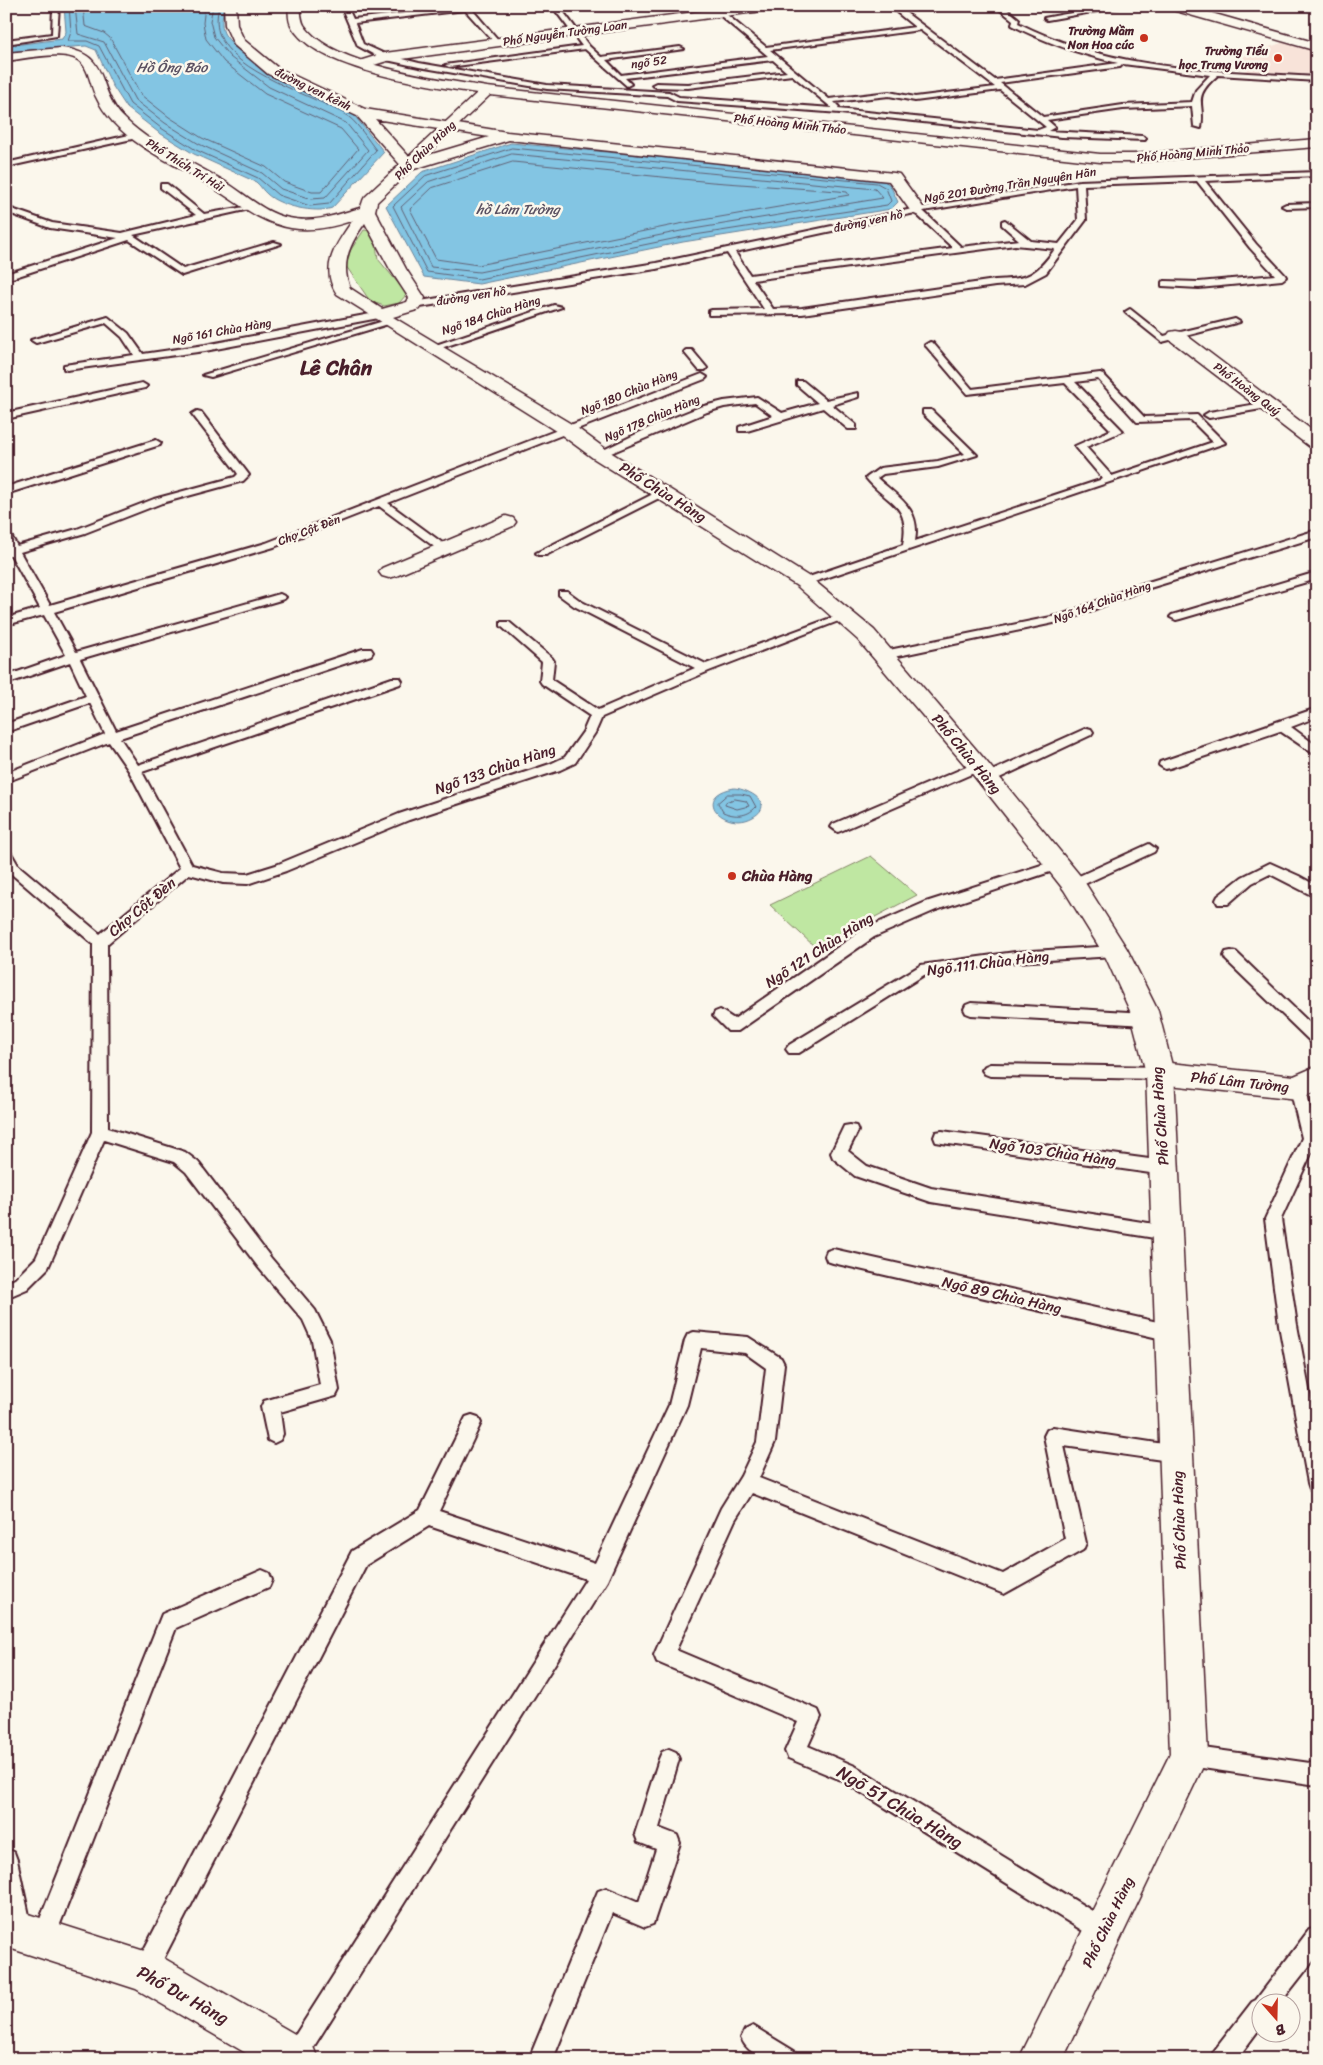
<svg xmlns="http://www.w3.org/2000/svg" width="1323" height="2065" font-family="Sriracha,sans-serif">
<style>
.built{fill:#f8e3d9}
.green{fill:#bfe7a2;stroke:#848366}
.water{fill:#83c5e3;stroke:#6c8399}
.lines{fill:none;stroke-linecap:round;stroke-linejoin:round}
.shore{stroke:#616175;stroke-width:1}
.service-casing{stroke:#4a1f2b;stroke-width:4}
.minor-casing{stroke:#4a1f2b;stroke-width:3}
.tertiary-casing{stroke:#4a1f2b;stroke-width:3}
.service{fill:#fbf7ec;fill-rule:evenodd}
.minor{fill:#fbf7ec;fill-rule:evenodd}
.tertiary{fill:#fbf7ec;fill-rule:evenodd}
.poi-dot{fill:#c8321e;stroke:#fbf7ec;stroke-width:2}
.labels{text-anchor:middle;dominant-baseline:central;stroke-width:5;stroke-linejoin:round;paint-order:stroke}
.far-poi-label{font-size:12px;font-weight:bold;fill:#4a1f2b;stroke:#fbf7ec;text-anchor:end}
.far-street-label{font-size:12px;fill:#4a1f2b;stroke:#fbf7ec}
.far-water-label{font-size:14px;font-style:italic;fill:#5b5162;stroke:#fbf7ec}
.street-label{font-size:15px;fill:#4a1f2b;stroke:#fbf7ec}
.poi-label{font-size:15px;font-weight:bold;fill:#4a1f2b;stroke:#fbf7ec;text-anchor:start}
.near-street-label{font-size:18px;fill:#4a1f2b;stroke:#fbf7ec}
.far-town-label{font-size:21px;font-weight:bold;fill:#4a1f2b;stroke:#fbf7ec}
</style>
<rect width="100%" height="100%" fill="#fbf7ec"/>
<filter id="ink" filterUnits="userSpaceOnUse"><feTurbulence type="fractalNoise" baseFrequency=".02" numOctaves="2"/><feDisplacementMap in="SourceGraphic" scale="10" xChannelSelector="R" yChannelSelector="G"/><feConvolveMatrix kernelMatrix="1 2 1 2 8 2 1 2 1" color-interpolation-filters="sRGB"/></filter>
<g filter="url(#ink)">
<path class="built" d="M1284,42L1317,52V75L1247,71L1224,63Z"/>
<path class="green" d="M364,230L374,231L378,259L407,294L399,303L384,306L370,301L346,266L350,251Z
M871,856L917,895L816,948L770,905Z"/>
<path class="water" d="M64,6H224C223,15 220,24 224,33C232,48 269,76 285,80L353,114L384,152L332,208C316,214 279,206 267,194C262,190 261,186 256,182L194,154L158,132L127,108L112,85L96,50L86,46L6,52V46L62,39L66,32Z
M511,143L880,178L890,185L898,202L891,209L683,242L479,284L424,277L386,206L422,172Z
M734,788C749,789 776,804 753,817C725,833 690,796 734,788Z"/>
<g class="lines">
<path class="shore" d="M69,6L71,32L68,41H87L99,46L130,104L161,128L196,150L258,178L278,195L310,206L329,204L376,150C368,140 359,125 349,117C316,95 232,74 219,33C216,24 217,15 219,6
M75,6L78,34L104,42L135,100L165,123L199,144L262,173L281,189L311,199L325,198L368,150L346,123L269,87L230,57L214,37L210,21L213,6
M83,6L85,26L104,33L110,38L141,95L169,117L202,138L266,167L284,182L312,192H321L358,149L341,129L265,94L224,62L206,39L203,23L205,6
M512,148L877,183L886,188L891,201L887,205L682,237L479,279L427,272L393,206L425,176Z
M512,154L875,189L883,198L681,231L479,272L431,267L401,207L428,182Z
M513,162L712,182L838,191L847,192L849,195L679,224L478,265L436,259L410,209L432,188Z
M728,794H741L750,796L756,807C747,817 735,817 723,812L718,803Z
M735,799L746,801L749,806L737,809L725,805L726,802Z"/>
<g class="service-casing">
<path id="service" d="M53,6H59L57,36L6,44V40L52,34Z
M341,6H347L353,19L469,6L500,42L495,43L465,10L355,23L363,44L387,55L419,63L547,85L669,92L679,97L832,108L792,75L688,88L656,87L652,85L656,83L688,84L787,72L773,60L625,78L631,84L627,86L585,49L449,67L445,65L582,46L552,6H559L589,46L601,57L680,47L684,49L606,60L621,75L768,56L709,6H716L766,47L915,27L889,6H897L995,80L1118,63C1080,54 1046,43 1012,25L1013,20L995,6H1003L1019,19L1018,23C1115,72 1211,70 1317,77V81L1218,75C1190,99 1206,102 1201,128L1194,126L1192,106L1123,109L1047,120L1055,127L1048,131L1142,136L1146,138L1145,140L1062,137L840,113L677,101L667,96L547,89L419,67L382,59L358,46ZM920,30L995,87L915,97L889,92L829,99L770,50ZM1123,64L1210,75L1196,90L1192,102L1123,105L1043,117L1000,83L1120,67ZM1000,90L1046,127L1038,130L838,109L839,107L834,102L889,96L915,101Z
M1109,6H1126L1047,20L1044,18Z
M1317,30L1315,46L1310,47L1314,32Z
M138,133L142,135L141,137L6,167V163Z
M1317,172V176L1205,181L1256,244L1285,275L1286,277L1282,280L1199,288L1162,286V282L1165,281L1199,282L1275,275L1250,248L1197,181L1084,185L1086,220L1046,273L1025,284L995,286L802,314L709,315V311L712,310L764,309L727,253L656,269L414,308L409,305L414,302L656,263L917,208L1080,181ZM1076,186L1078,220L1059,244L1031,241L1005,220L1002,221V225L1019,240L961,247L923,211ZM915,213L953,248L750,275L735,252ZM1015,245L1055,249C1035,276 1029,279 995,280L802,308L773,309L753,280Z
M161,184H167L204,214L250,206L254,208L133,235L183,269L274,242L281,244L182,275L129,240L6,280V274L118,238L50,228L6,212V207L52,223L122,233L196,215L161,188Z
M1317,203V207L1286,208L1282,206L1286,204Z
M554,305L562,307L435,350L427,348Z
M1130,309L1164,336L1235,319L1240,322L1162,342L1127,314L1125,312Z
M381,312L386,315L384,317L205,351L67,370L64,369V365L134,355L122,337L106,323L36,343L31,340L108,317L128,333L143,354L205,345Z
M387,320L395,322L211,377L203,375Z
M930,342L933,343L972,389L1100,373L1103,374L1144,417L1197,415L1225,443L808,584H800V580L903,545C911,503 888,505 866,478L880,468L938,461L965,454L923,414V410H931L977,455L938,467L883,474L877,478C899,498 921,509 915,541L1103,479L1075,446L1111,430L1065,383L967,394L927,347L925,345ZM1098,379L1137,422L1191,420L1213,442L1112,476L1086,447L1123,431L1075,382Z
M686,350H692L707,368L705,370H699L684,352Z
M702,374L707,377L705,379L388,503L448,547V551H440L379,506L274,547L54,612L76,652L276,595L280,594L286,597L284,599L80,659L116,731L363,649H371L373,652L371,655L120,738L138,765L392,678H400L402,681L400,684L142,772L192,865L223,873L247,874L276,865L399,814L550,764L565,757L583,732L590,716L542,684L540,681L542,662L501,626V622H509L552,658L554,661L552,680L598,710L695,668L574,606L559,595V591H567L582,602L706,664L839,615L843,614L849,617L709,671L602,717L595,733L575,763L560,770L409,820L286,871L247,884L223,883L189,874L107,944L108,1128L185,1152L198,1162L271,1258L315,1310L330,1340L339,1390L336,1396L280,1412L283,1434L280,1440L274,1443L268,1440L261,1407L264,1401L320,1385L312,1340L303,1320L259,1268L186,1172L174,1162L104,1140L48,1268L27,1289L6,1298V1283L15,1279L36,1258L92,1132L93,944L8,871L6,851L11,853L18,865L100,934L180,868L129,771L109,742L6,782V773L105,734L90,703L6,732V724L86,696L70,662L6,684V676L66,655L44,615L6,625V618L40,608L11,555H6V533L10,534L17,546L77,529L154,499L235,477L238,474L236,471L192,414L197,411L201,412L249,475L243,481L162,503L85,533L20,552L50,605L266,543Z
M797,381H803L826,400L858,393V397L832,405L856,425V429H848L823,408L747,431H739V427L773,416L755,403L724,407L707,412L604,456H596L595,454L655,425L700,407L724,401L757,397L782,413L818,403L797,385Z
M142,383L147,386L145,388L6,419V413Z
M1269,402L1274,405L1273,407L1209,418L1204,415L1209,412Z
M156,440L161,443L160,445L6,494V487Z
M663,489L668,492L667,494L546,555H538L536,553Z
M1317,530V537L1143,590L1068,620L884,659L878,655L884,651L1061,615L1135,586Z
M1317,572V579L1180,619L1176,620L1170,617L1172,615Z
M1317,708V717L1291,727L1317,746V756L1280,731L1170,768L1165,769L1159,765L1160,762Z
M1087,728L1091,729L1093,732L1091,735L993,781L988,782L982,778L983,775Z
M978,762L984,766L983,769L843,830L838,832L831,827L833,824Z
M1149,844L1156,849L1154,852L1078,887H1068L1066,884L1068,881Z
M1057,860L1062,862L1064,865L1062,868L936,910L874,937L738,1031H728L713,1016L715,1012L720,1010L734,1019L864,929L926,902Z
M1270,863L1299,876L1317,886V898L1270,874L1252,883L1228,904H1218L1216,900L1218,896L1242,877Z
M1115,946L1120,947L1122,951L1120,955L1115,956L1015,962L924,975L799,1053H789L786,1049L789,1045L921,965L1015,952Z
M1231,951L1236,952L1317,1030V1045L1312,1043L1226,960L1224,956L1226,952Z
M971,1003L1146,1013L1151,1015L1153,1019L1151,1023L1146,1025L971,1015L966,1013L964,1009L966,1005Z
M990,1064L1160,1067L1165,1069L1168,1073L1165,1077L1160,1079L990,1076L985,1074L982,1070L985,1066Z
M1298,1082L1303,1084L1306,1088L1317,1141L1281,1219L1297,1325L1317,1432V1492L1310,1489L1308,1483L1279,1325L1265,1219L1302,1138L1290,1088L1293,1084Z
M850,1125L856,1126L858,1131L848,1151L867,1166L931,1188L1167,1226L1173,1228L1175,1233L1173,1238L1167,1240L931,1202L855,1176L833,1158L831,1153L844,1126Z
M942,1131L1164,1161L1170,1163L1172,1168L1170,1173L1164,1175L942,1143L936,1142L934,1137L936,1132Z
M833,1249L1171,1325L1177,1328L1180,1333L1177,1338L1171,1341L833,1263L827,1261L825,1256L827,1251Z
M694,1332L748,1337L781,1358L784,1364L775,1442L759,1478L1003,1574L1065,1539L1044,1436L1047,1430L1053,1427L1183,1447L1185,1453L1183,1459L1176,1462L1064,1446L1086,1543L1083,1550L1004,1594L752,1493L735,1520L676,1650L818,1710L821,1717L808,1746L855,1766L1112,1923L1115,1931L1112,1939L1104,1942L1096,1939L841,1780L788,1758L785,1751L798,1722L657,1662L654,1655L657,1648L721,1508L741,1476L757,1442L766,1368L745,1353L701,1348L687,1405L607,1581L306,2059H283L282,2056L586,1579L429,1526L366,1565L153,1979L145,1982L137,1979L134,1971L137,1963L352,1551L420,1510L466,1417L472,1415L478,1417L481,1423L439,1511L595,1563L669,1405L685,1340L688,1334Z
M262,1570L269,1573L272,1580L269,1587L176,1628L51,1947L43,1950L35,1947L32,1939L162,1614Z
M1189,1746L1317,1764V1785L1189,1766L1182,1763L1179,1756L1182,1749Z
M669,1749L676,1752L679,1759L659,1828L677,1835L680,1843L653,1924L645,1927L612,1913L553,2059H529L598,1891L606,1888L639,1902L656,1849L638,1842L635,1834L659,1759L662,1752Z
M6,1849L14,1852L17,1860L32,1929L29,1937L21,1940L13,1937L6,1912Z
M1317,1927V1956L1281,2002H1260V2028L1237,2059H1210L1214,2051L1252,2002L1256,2000L1309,1930Z
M753,2026L794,2051L798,2059C776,2059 751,2061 741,2038L745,2030Z"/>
</g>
<g class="minor-casing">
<path id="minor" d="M224,6H236L237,25L244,40L278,68L365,109L507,132L894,173L899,174L925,210L917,215L912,213L889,181L509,140L414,169H404L357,116L268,74L234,45L225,25ZM375,119L489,137L412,160Z
M740,6H776L770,10L387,61L361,69L354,65L356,62L385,53Z
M1167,6H1187L1317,43V51L1169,9Z
M61,48C111,53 95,86 122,116C150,145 189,160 224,181C245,194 264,213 289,218C317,224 341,213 367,206L375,211L372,214C346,223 319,233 291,228C257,222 233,199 204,182C173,163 138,149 113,122C106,114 100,106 96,97C90,85 89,67 78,60C62,50 24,59 6,61V53Z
M1176,331L1182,332L1317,434V449L1310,447L1170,340L1167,336L1170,332Z
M506,516L513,518L516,522L513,526L396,576L389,578L382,576L379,572L382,568Z
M1160,1062L1294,1076L1317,1066V1091L1298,1099L1160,1084L1150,1081L1146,1073L1150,1065Z"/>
</g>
<g class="tertiary-casing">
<path id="tertiary" d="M288,6H300C301,12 301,20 304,25C330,66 441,79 487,87L1100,154H1134L1317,139V147L1134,162H1100L490,95L377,202L375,211L406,269L425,298L420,309L393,317L573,425L607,450L811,578L874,630L986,761L1082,878L1127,949L1158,1011L1174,1073L1208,1756L1063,2059H1019L1170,1754L1146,1073L1130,1011L1106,958L1064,890L970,771L858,640L797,586L593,458L559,433L337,294C316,263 343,236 359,211C362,207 362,201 365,197L477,93C431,86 313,70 291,25C288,20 289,12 288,6ZM365,223L390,269L409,298L407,302L382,309L350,288C340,264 350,243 365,223Z
M6,1907L160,1956L312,2044L318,2059H256L136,1989L6,1947Z"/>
</g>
<use href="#service" class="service"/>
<use href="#minor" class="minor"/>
<use href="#tertiary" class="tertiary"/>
</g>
</g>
<g class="poi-dot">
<circle cx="1144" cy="38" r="5"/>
<circle cx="1278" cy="58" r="5"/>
<circle cx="732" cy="876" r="5"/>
</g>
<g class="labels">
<g class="far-poi-label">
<text x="1134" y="31">Trường Mầm<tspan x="1134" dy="14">Non Hoa cúc</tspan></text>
<text x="1268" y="51">Trường Tiểu<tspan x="1268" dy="14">học Trưng Vương</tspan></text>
</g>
<g class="far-street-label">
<text transform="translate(565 33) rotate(-8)">Phố Nguyễn Tường Loan</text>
<text transform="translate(649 62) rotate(-7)">ngõ 52</text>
<text transform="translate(313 89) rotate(26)">đường ven kênh</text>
<text transform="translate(790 124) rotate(6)">Phố Hoàng Minh Thảo</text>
<text transform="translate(425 150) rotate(-44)">Phố Chùa Hàng</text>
<text transform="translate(1193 153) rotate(-5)">Phố Hoàng Minh Thảo</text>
<text transform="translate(185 165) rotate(32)">Phố Thích Trí Hải</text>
<text transform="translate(1010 185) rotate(-9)">Ngõ 201 Đường Trần Nguyên Hãn</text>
<text transform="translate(868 221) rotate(-12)">đường ven hồ</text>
<text transform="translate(471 296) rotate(-9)">đường ven hồ</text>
<text transform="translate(491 315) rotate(-18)">Ngõ 184 Chùa Hàng</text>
<text transform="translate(222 331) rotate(-10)">Ngõ 161 Chùa Hàng</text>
<text transform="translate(1247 389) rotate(37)">Phố Hoàng Quý</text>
<text transform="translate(629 392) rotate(-22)">Ngõ 180 Chùa Hàng</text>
<text transform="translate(652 418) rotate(-23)">Ngõ 178 Chùa Hàng</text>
<text transform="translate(309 530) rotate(-21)">Chợ Cột Đèn</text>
<text transform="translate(1102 602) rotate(-20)">Ngõ 164 Chùa Hàng</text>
</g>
<g class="far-water-label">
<text x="172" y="67">Hồ Ông Báo</text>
<text x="518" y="209">hồ Lâm Tường</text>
</g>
<g class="street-label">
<text transform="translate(663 492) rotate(32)">Phố Chùa Hàng</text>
<text transform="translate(967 754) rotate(50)">Phố Chùa Hàng</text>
<text transform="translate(495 769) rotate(-19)">Ngõ 133 Chùa Hàng</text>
<text transform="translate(142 907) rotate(-40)">Chợ Cột Đèn</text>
<text transform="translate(819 950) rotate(-33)">Ngõ 121 Chùa Hàng</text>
<text transform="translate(988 963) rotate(-7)">Ngõ 111 Chùa Hàng</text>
<text transform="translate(1240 1082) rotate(6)">Phố Lâm Tường</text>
<text transform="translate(1160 1116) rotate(-94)">Phố Chùa Hàng</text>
<text transform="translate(1053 1152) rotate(8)">Ngõ 103 Chùa Hàng</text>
<text transform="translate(1002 1295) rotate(13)">Ngõ 89 Chùa Hàng</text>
<text transform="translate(1179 1520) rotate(-92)">Phố Chùa Hàng</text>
<text transform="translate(1108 1922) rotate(-64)">Phố Chùa Hàng</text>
</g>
<g class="poi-label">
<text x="742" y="876">Chùa Hàng</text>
</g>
<g class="near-street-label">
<text transform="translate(900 1807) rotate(31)">Ngõ 51 Chùa Hàng</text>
<text transform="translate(183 1995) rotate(29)">Phố Dư Hàng</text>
</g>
<g class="far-town-label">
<text x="336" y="368">Lê Chân</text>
</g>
</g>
<rect width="1323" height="2065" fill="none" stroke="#fbf7ec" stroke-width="25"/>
<rect x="12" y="12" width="1298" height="2040" fill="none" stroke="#4a1f2b" stroke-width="2" filter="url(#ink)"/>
<g transform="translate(1276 2018) rotate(160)"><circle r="24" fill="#fbf7ec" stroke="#b4a19f"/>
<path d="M0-4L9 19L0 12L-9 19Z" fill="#c8321e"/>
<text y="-8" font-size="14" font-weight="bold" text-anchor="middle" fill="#4a1f2b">B</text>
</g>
</svg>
